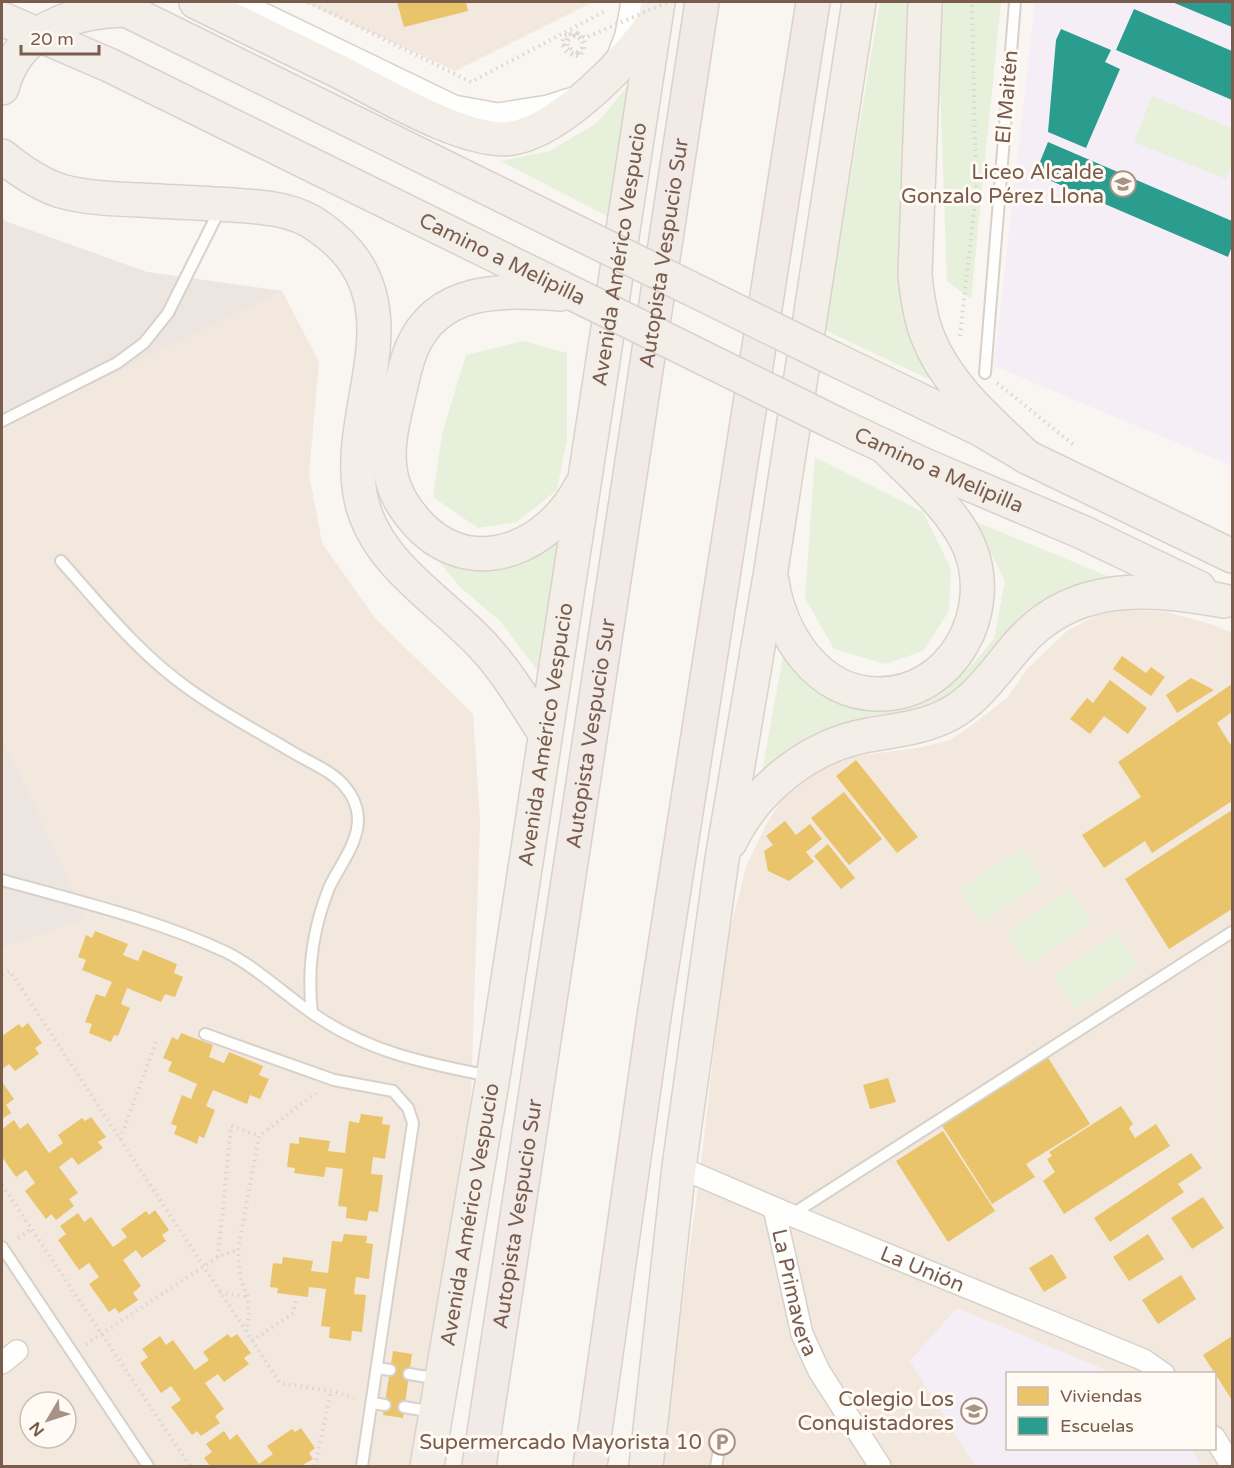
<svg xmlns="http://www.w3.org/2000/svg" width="1234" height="1468" font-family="'Varela Round',sans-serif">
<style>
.residential{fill:#f2e8de;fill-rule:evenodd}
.industrial{fill:#ede5e0}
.education{fill:#f6eef6}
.green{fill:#e7f0db}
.homes{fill:#e9c46a}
.schools{fill:#2a9d8f}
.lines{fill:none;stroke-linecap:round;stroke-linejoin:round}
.lane-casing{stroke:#d7d1cb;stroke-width:14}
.street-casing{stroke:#d7d1cb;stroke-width:24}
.primary-casing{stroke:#dad1cc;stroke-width:36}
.highway-casing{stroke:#dad1cc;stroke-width:36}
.path{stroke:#dcd5d0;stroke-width:4;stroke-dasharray:1.5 4.5;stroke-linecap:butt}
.lane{stroke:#fefefd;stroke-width:10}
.street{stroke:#fefefd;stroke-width:21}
.primary{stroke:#f3eee8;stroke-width:33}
.highway{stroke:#f2eae7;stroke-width:33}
.primary-bridge-casing{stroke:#dad1cc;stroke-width:36;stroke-linecap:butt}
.path-bridge{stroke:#dcd5d0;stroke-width:4;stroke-dasharray:1.5 4.5;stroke-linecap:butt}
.primary-bridge{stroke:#f3eee8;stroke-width:33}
.labels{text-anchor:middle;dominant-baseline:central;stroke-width:6;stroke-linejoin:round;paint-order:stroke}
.street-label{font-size:21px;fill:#7a5c4d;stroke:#fffaf3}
.poi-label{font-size:21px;fill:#7a5c4d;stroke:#fffaf3;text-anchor:end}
</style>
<rect width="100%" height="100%" fill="#f9f5f0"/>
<path class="residential" d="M304,2H593L455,71Z
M282,291L319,362L309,474L322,543L375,618L473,714L480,820L471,1097L413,1466H2V948L87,918L2,736V429ZM30,1402H66V1438H30Z
M1126,610L1167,612L1214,625L1232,633V1466H660L699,1180L725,955L731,926L747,864L767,823L780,802L801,783L823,769L848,757L917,748L950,740L972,725L1007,698L1028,668L1067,631L1097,615ZM1008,1374H1214V1448H1008Z"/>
<path class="industrial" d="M2,217L5,221L147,272L282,291L2,429Z
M2,736L87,918L2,948Z"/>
<path class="education" d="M1035,2H1232V466L994,366Z
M957,1308L1113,1373L1008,1374V1448L1191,1449L1202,1466H975L910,1361Z"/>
<path class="green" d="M880,2H907L903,254L939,384L825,330Z
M937,2H1001L971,299L947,281Z
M630,83L607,216L501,161L550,151L598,122Z
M1152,96L1232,128V163L1226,179L1134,142Z
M523,341L567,353V440L557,490L517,522L478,528L433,497L442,434L466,355Z
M815,457L923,512L951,569L949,611L923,651L885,664L834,649L805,598Z
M974,521L1117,580L954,698L760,783L784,651L911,701L968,669L994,639L1005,581Z
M416,534L474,566L560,534L537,670L500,621L460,587Z
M1023,848L1045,881L981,923L959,889Z
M1070,889L1092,923L1028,965L1006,932Z
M1117,933L1139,967L1075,1009L1053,975Z"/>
<path class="homes" d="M397,2H466L468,11L404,27Z
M1122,656L1146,673L1151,667L1165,677L1151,696L1113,669Z
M1191,678L1214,690L1177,713L1166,695Z
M1110,680L1147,708L1128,734L1104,716L1090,734L1070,719L1087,698L1093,703Z
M1232,684V712L1217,723L1232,747V801L1152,853L1145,841L1104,868L1082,835L1141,797L1118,762Z
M856,760L918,837L897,853L836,776Z
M844,792L882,839L849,865L811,818Z
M1232,810V909L1169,949L1125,879Z
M785,821L796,835L810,824L822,839L806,852L814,862L789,881L768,871L764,851L773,845L766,836Z
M828,844L855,878L841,889L814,856Z
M95,931L128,944L123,955L138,961L143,950L177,964L174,973L183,977L175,997L165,994L161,1002L127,988L121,1004L130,1008L118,1036L114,1035L111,1042L89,1033L92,1024L85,1022L96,994L105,997L112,982L82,970L86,960L78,957L86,935L92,938Z
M28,1023L42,1043L35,1048L39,1054L15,1071L9,1064L2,1069V1036L19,1024L22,1028Z
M181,1033L213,1045L209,1057L224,1063L229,1052L263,1066L259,1075L269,1079L260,1099L250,1095L247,1104L213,1090L206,1106L215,1110L204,1138L199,1136L197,1144L174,1134L177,1126L171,1124L182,1095L191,1099L197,1084L168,1071L172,1062L163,1058L172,1037L178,1040Z
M1047,1056L1090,1124L1026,1164L1035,1177L992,1204L941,1124Z
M888,1078L896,1102L870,1109L863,1085Z
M2,1082L14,1099L6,1105L11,1113L2,1119Z
M1121,1106L1133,1124L1129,1128L1135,1138L1156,1124L1170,1146L1064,1214L1043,1181L1055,1172L1047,1159L1052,1156L1049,1152Z
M361,1114L383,1117L382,1124L390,1125L385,1159L373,1157L371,1174L383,1175L378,1212L369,1211L367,1221L346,1218L347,1207L338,1206L343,1169L326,1167L324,1177L294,1173L295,1168L287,1167L290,1143L299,1144V1137L330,1141L328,1151L345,1153L349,1121L359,1123Z
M91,1117L106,1137L98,1142L103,1148L78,1165L72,1157L59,1167L78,1193L69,1199L74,1206L56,1220L51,1214L46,1219L25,1191L35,1183L26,1170L16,1177L2,1157V1129L14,1120L20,1129L28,1123L49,1153L63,1143L58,1135L82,1118L85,1121Z
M943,1131L995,1211L948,1242L896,1161Z
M1191,1153L1202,1168L1178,1184L1184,1192L1110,1242L1094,1218Z
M1203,1197L1224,1228L1192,1249L1171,1218Z
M155,1210L169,1230L162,1235L166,1241L142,1258L136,1250L123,1260L141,1286L133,1293L138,1300L119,1313L115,1308L109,1312L89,1284L99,1277L89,1263L79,1270L58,1240L66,1234L60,1226L78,1213L84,1222L91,1217L113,1247L127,1237L121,1229L146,1211L149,1215Z
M344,1234L367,1236L366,1243L373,1244L369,1279L356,1277L354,1294L366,1295L362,1332L352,1331L351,1341L329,1338L330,1327L321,1326L326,1289L309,1287L308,1297L277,1293L278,1288L270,1287L273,1263L282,1264L283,1257L313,1261L311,1271L328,1273L332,1241L342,1242Z
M1148,1234L1164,1259L1129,1281L1113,1257Z
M1052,1254L1067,1278L1044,1292L1029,1268Z
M1181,1275L1196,1299L1158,1324L1142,1300Z
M228,1334L231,1338L237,1334L251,1353L244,1358L249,1364L224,1382L218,1374L205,1383L224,1409L215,1416L220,1423L201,1436L197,1431L192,1435L171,1407L181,1400L171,1386L161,1393L140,1363L148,1357L142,1349L160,1336L166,1345L173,1340L195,1370L209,1360L203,1352Z
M1232,1336V1400L1203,1355Z
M393,1351L412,1354L403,1418L383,1415Z
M301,1428L315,1448L309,1453L313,1459L301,1466H210L204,1458L212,1452L206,1444L224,1431L230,1440L237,1434L259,1464L273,1454L267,1446L292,1429L295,1432Z"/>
<path class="schools" d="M1172,2H1232V27Z
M1134,9L1232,51V100L1116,50Z
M1061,29L1111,50L1105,62L1120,69L1086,148L1048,132L1056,40Z
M1048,142L1232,221V246L1228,257L1035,174Z"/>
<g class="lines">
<g class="lane-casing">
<path id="lane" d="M985,373L1015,2
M2,421L117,363L144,343L168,313L220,209
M61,561C101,606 139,654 189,689C222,713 259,732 294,753C311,763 334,772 346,788C353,796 357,807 358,817C359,843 339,866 329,888C313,928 307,970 312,1013
M2,880C77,901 155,919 226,952C256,967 284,994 312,1013C368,1052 424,1063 490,1076
M205,1034L334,1080L393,1091L408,1108L413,1123L362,1466
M791,1215L1232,932
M2,1247L148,1466
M377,1368L390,1370
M409,1374L439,1379
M372,1403L385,1405
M404,1407L433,1412
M716,1466L718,1455"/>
</g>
<g class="street-casing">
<g id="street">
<path d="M239,2L454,106L498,114L548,106L570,99"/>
<path d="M618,56L626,35L632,2"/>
<path id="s1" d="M679,1167L791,1215L1144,1360L1164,1374"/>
<path id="s2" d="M774,1208L802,1334L819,1371L880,1466"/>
<path d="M2,1363L17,1351"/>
<path d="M1214,1437L1232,1466"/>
</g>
</g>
<g class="primary-casing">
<g id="primary">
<path d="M110,2L576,232"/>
<path d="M196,2C244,25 292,49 340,72C381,93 469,146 513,138C562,129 629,60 655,20"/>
<path d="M925,2L915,275C917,295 920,316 927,335C946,385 989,421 1027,457"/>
<path id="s3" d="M2,19L109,65L584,299"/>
<path d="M2,88C17,30 72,11 126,10"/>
<path d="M2,156C19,170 39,184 61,191C86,198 114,199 140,200C171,202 202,203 233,205C260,207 286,208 310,221C325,230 338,241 349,254C408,327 341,420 362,503C378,566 442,601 483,646C508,673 526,704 545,734"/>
<path d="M561,294C504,290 437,286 411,350C406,363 403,376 400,390C394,417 385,447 391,475C395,496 408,514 423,529C478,580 551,545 581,486"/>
<path d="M834,359L980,429L1027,457L1232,556"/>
<path id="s4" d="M837,424L924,465L1082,532L1199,588"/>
<path d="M772,581C780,634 817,694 878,694C952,695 997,611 969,546C953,509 913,475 884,446"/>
<path d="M730,842C756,788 810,745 869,735C897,730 922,728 948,715C978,699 996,670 1018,645C1072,581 1150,587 1224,601"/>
<path id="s5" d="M427,1466L493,1077L658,2"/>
<path d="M646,1466L679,1167L722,859L771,570L859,2"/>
</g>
</g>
<g class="highway-casing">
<g id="highway">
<path id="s6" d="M479,1466L702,2"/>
<path d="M590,1466L655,1010L813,2"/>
</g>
</g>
<path class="path" d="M308,2L471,82L607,10
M578,33C555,30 559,57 579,56C591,46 583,31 568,35L564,44L572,53H579L583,46L582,40L574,36L567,41L568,47L577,52L581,49
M960,336L976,193L972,2
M997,383L1075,446
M2,974L10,971L280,1383L331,1391L354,1398
M120,1139L156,1042
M2,1185L190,1466
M18,1238L31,1229
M218,1257L231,1126L259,1136
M220,1292L247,1297
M246,1332L249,1316L248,1298L240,1277L238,1250L259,1136L316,1093
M252,1341L293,1313L296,1300
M86,1344L218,1257L238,1250
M315,1466L331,1391"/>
<use href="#lane" class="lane"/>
<use href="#street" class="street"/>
<use href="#primary" class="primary"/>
<use href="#highway" class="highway"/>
<g class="primary-bridge-casing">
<path id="primary-bridge" d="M576,232L834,359
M584,299L837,424"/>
</g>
<path class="path-bridge" d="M578,33L585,38L668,2"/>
<use href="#primary-bridge" class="primary-bridge"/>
</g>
<defs>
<g id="school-ring" transform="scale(1.35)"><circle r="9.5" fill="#fffaf3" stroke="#a69286" stroke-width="1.5"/><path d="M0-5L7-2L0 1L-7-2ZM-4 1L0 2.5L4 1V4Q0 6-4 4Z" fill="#a69286"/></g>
<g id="parking-ring" transform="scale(1.35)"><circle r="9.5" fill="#fffaf3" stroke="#a69286" stroke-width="1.5"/><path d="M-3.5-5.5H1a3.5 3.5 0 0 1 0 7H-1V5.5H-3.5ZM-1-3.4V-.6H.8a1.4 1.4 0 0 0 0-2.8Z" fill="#a69286"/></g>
</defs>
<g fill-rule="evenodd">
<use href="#school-ring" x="1123" y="184"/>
<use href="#school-ring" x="974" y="1411"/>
<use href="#parking-ring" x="722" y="1442"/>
</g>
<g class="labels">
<g class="street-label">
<text transform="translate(1007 97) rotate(-85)">El Maitén</text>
<text stroke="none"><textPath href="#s5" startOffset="1227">Avenida Américo Vespucio</textPath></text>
<text stroke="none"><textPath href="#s6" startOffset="1227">Autopista Vespucio Sur</textPath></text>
<text stroke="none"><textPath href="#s3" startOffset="555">Camino a Melipilla</textPath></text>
<text stroke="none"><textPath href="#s4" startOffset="112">Camino a Melipilla</textPath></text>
<text stroke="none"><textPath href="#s5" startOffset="741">Avenida Américo Vespucio</textPath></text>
<text stroke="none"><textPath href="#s6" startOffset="741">Autopista Vespucio Sur</textPath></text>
<text stroke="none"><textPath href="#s6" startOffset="255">Autopista Vespucio Sur</textPath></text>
<text stroke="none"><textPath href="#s5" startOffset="255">Avenida Américo Vespucio</textPath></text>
<text stroke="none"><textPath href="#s1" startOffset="264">La Unión</textPath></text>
<text stroke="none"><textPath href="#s2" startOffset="87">La Primavera</textPath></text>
</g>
<g class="poi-label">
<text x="1104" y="172">Liceo Alcalde<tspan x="1104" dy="24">Gonzalo Pérez Llona</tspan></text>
<text x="954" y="1399">Colegio Los<tspan x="954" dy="24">Conquistadores</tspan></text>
<text x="702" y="1442">Supermercado Mayorista 10</text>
</g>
</g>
<rect width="1234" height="1468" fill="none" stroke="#7a5c4d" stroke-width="6"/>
<rect x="1006" y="1372" width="210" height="78" fill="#fffaf3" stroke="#cabbb1" stroke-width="1.5"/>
<rect x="1018" y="1387" width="30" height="18" fill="#e9c46a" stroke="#cabbb1" stroke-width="1.5"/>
<text x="1060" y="1402" font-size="18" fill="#7a5c4d">Viviendas</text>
<rect x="1018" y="1417" width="30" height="18" fill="#2a9d8f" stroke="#cabbb1" stroke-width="1.5"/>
<text x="1060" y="1432" font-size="18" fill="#7a5c4d">Escuelas</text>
<g transform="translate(48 1420) rotate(231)"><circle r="28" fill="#fffaf3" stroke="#cabbb1" stroke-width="1.5"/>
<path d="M0-4.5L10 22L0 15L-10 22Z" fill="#a69286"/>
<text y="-9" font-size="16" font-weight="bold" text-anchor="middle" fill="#7a5c4d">N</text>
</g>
<path d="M21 45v9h78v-9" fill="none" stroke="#7a5c4d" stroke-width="3"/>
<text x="30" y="45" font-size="18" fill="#7a5c4d" stroke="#fffaf3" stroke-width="4.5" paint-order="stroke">20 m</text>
</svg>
